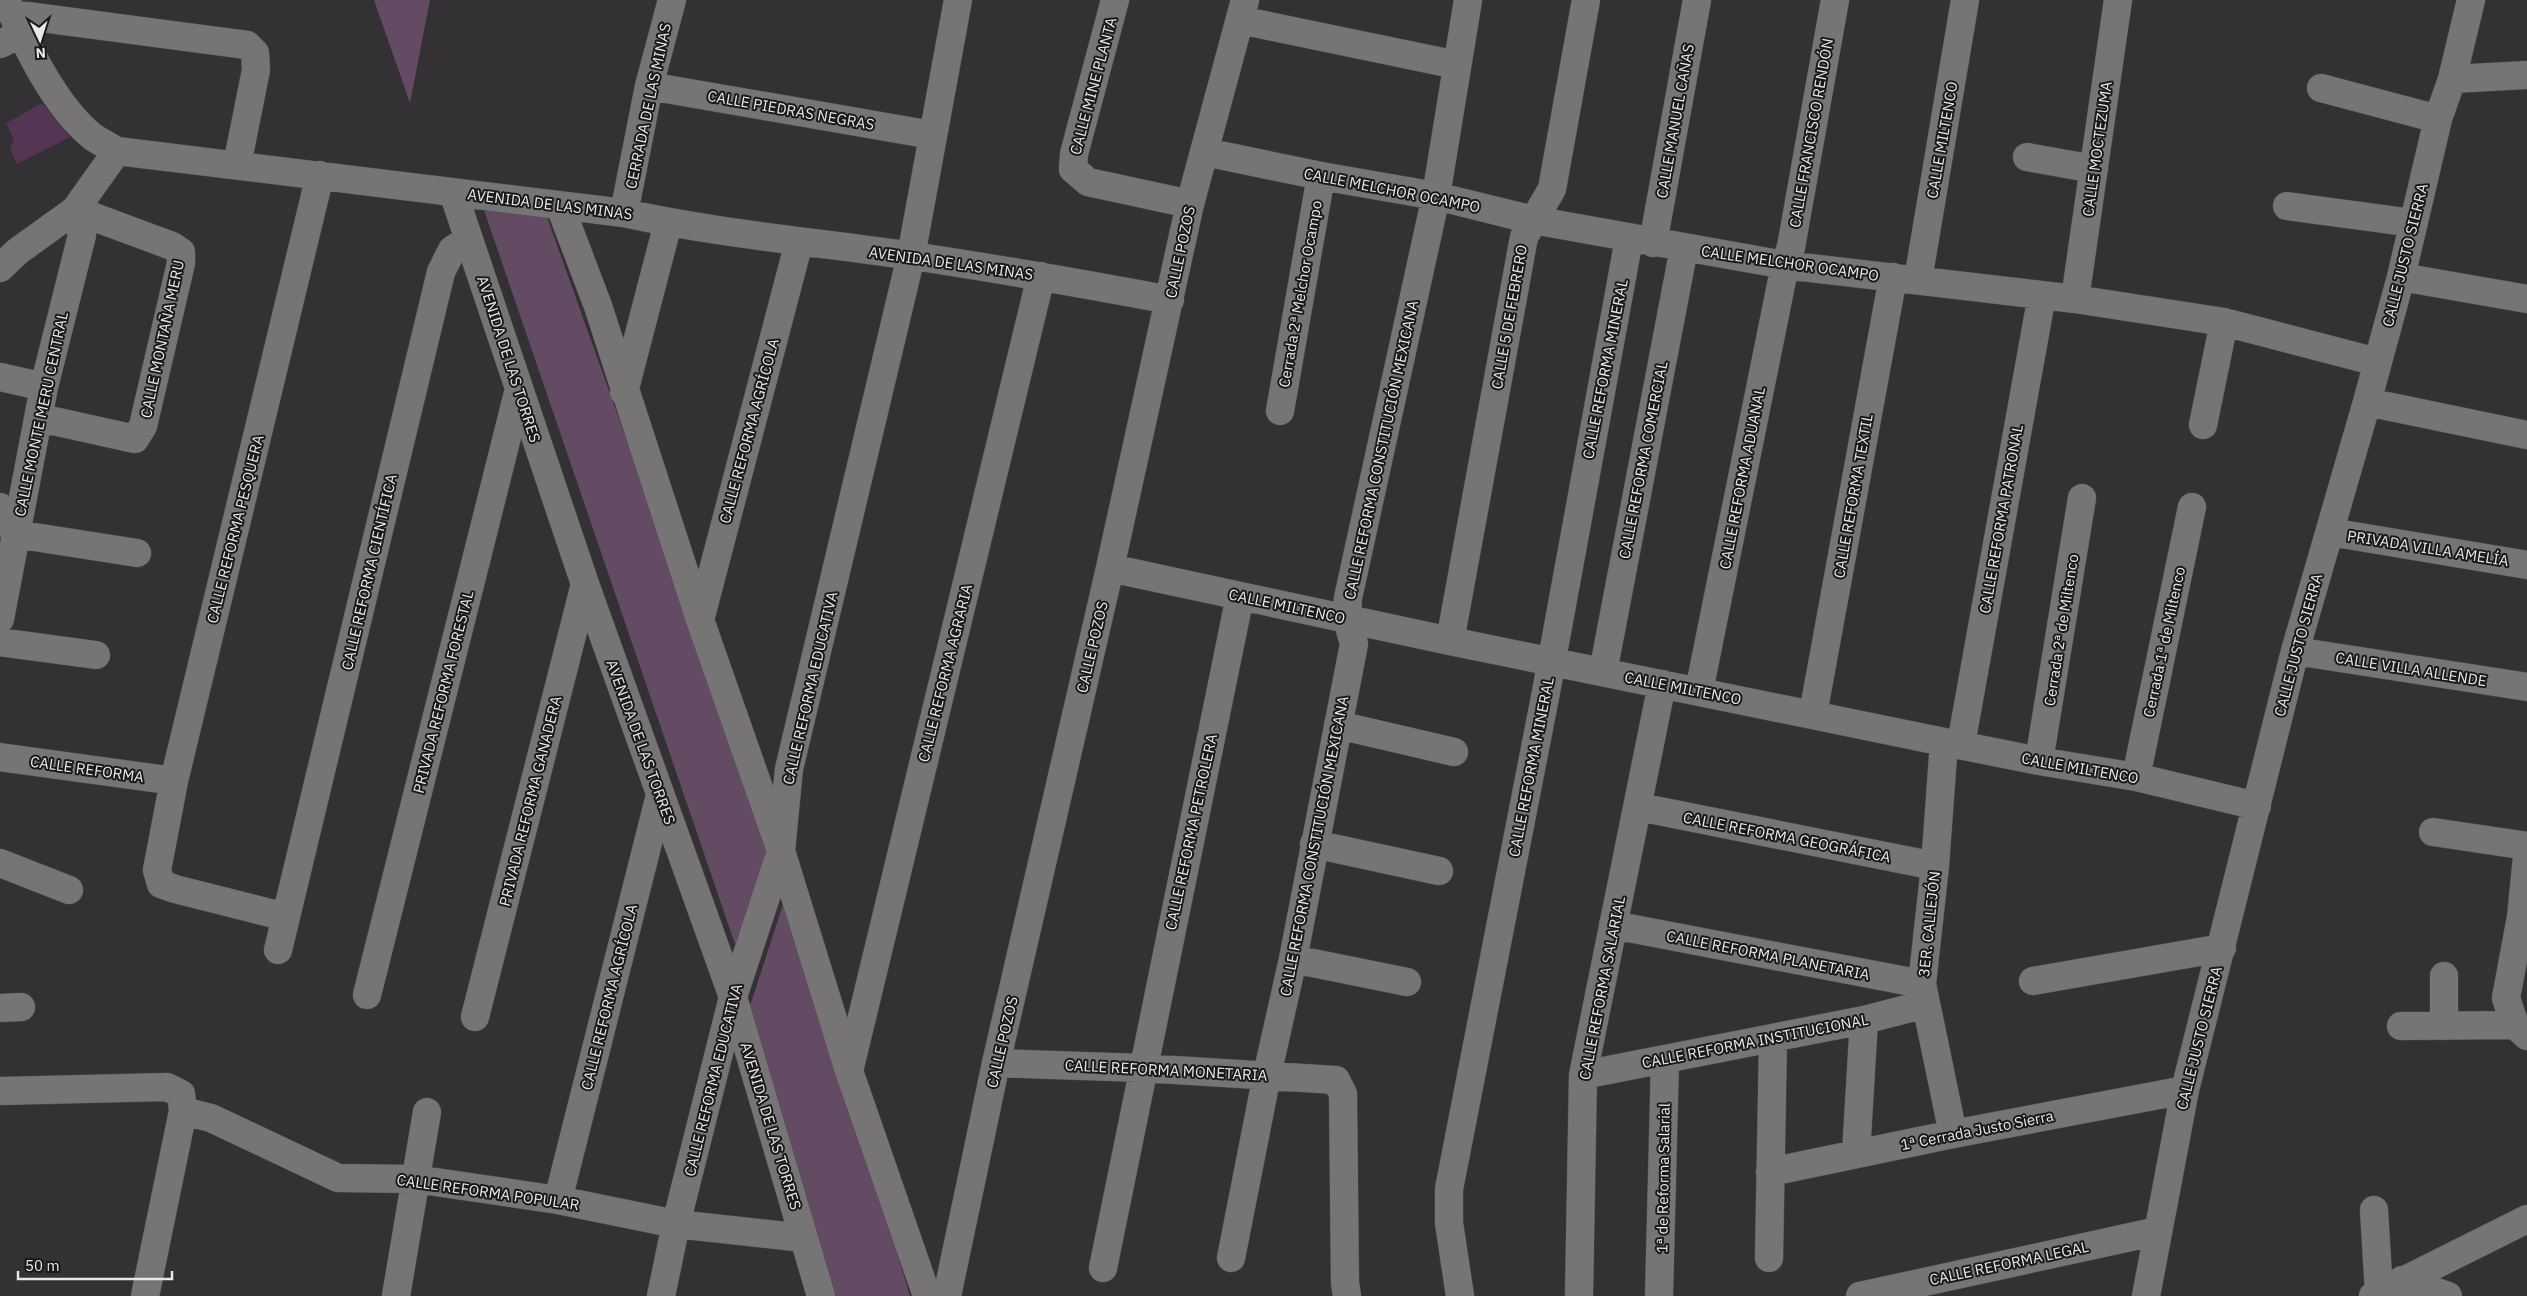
<svg xmlns="http://www.w3.org/2000/svg" width="2527" height="1296" font-family="'IBM Plex Sans',sans-serif">
<style>
.green{fill:#644b64}
.building{fill:#543654}
.lines{fill:none;stroke-linecap:round;stroke-linejoin:round}
.minor-casing{stroke:#504f50;stroke-width:29}
.minor{stroke:#777476;stroke-width:28}
.labels{text-anchor:middle;dominant-baseline:central;stroke-width:4;stroke-linejoin:round;paint-order:stroke}
.street-label{font-size:15px;fill:#e9e8e9;stroke:#1a191a}
</style>
<rect width="100%" height="100%" fill="#333133"/>
<path class="green" d="M374,0H430L410,103Z
M484,210L547,217L772,847L738,953Z
M788,889L910,1296H835L748,1012Z"/>
<path class="building" d="M42,103L70,137L17,164L10,149L14,140L6,123Z"/>
<g class="lines">
<g class="minor-casing">
<path id="minor" d="M6,0C26,45 54,106 93,137C100,142 109,146 117,151L624,213C720,234 816,242 913,256C999,269 1085,284 1170,300
M1115,0L1074,154L1073,169L1088,182L1190,204
M12,14L247,45L255,53L256,70L237,165
M1240,20L1457,65
M0,44L21,34
M2452,79L2527,75
M649,86L932,135
M2321,88L2438,119
M1205,152L1321,176L1436,196L1533,220L1785,265L2075,299L2224,322L2377,362
M2027,157L2094,169
M453,192L585,584L733,997L821,1296
M560,206L598,306L700,620L781,851L849,1071L927,1296
M2287,206L2413,223
M624,213L649,86L672,0
M1653,243L1697,0
M0,268L18,251L75,210L117,151
M2401,277L2527,299
M1918,280L1965,0
M2075,299L2118,0
M0,377L44,387
M624,392L668,223
M2367,402L2527,435
M1280,411L1321,176
M40,418L135,439L143,426L181,263V252L172,246L75,210
M2203,425L2224,322
M0,507L15,534L137,553
M2330,532L2527,565
M1110,568L1450,641L1944,742L2039,761L2136,777L2257,806
M0,619L44,387L82,235L75,210
M700,620L799,242
M1450,641L1524,237L1552,189L1586,0
M0,642L96,655
M2295,651L2527,687
M1603,672L1684,248
M1699,691L1785,265L1791,247L1835,0
M1813,714L1893,277
M1338,725L1454,752
M1944,742L1935,866L1922,984L1953,1134
M1961,744L2042,295
M0,757L174,781
M2039,761L2082,498
M2136,777L2192,507
M1639,807L1935,866
M2433,832L2527,846
M1314,844L1439,871
M2527,857L2521,917L2506,998L2515,1025L2527,1036
M0,863L69,890
M286,917L175,889L161,884L157,870L174,781L320,175
M1613,925L1922,984
M278,950L441,272L452,250L469,239
M1293,959L1407,982
M2033,981L2222,948
M367,995L519,389
M0,1008L21,1007
M475,1017L585,584
M2401,1026L2515,1025
M2444,1026V976
M996,1063L1142,1068L1336,1080L1343,1094L1345,1283L1347,1296
M849,1071L1041,276
M1583,1075L1864,1020L1926,1004
M0,1091L167,1087L181,1094L183,1111L145,1296
M183,1111L211,1118L338,1178L415,1179L558,1200L676,1224L804,1238
M1856,1154L1864,1020
M1770,1172L1953,1134L2185,1090
M558,1200L660,795
M2374,1210L2379,1293
M1231,1258L1267,1075L1293,959L1354,644L1347,619L1348,598L1436,196L1468,0
M1769,1258L1773,1038
M1103,1268L1240,596
M2401,1290L2402,1280L2448,1296
M396,1296L427,1112
M661,1296L676,1224L733,997L781,851L789,769L911,256L958,0
M947,1296L996,1063L1110,568L1190,204L1245,0
M1460,1296L1449,1223V1189L1546,692L1629,239
M1579,1296L1583,1075L1662,684
M1659,1296L1665,1060
M1860,1296L2158,1231
M2146,1296L2185,1090L2295,651L2367,402L2401,277L2438,119L2452,79L2471,0
M2373,1296L2527,1219"/>
</g>
<use href="#minor" class="minor"/>
</g>
<g class="labels">
<g class="street-label">
<text transform="translate(1093 86) rotate(-75)">CALLE MINE PLANTA</text>
<text transform="translate(648 106) rotate(-78)">CERRADA DE LAS MINAS</text>
<text transform="translate(791 110) rotate(10)">CALLE PIEDRAS NEGRAS</text>
<text transform="translate(1675 121) rotate(-80)">CALLE MANUEL CAÑAS</text>
<text transform="translate(1811 133) rotate(-80)">CALLE FRANCISCO RENDÓN</text>
<text transform="translate(1942 140) rotate(-80)">CALLE MILTENCO</text>
<text transform="translate(2097 149) rotate(-82)">CALLE MOCTEZUMA</text>
<text transform="translate(1392 190) rotate(11)">CALLE MELCHOR OCAMPO</text>
<text transform="translate(550 204) rotate(7)">AVENIDA DE LAS MINAS</text>
<text transform="translate(1180 252) rotate(-78)">CALLE POZOS</text>
<text transform="translate(2405 255) rotate(-76)">CALLE JUSTO SIERRA</text>
<text transform="translate(951 263) rotate(8)">AVENIDA DE LAS MINAS</text>
<text transform="translate(1790 263) rotate(8)">CALLE MELCHOR OCAMPO</text>
<text transform="translate(1300 294) rotate(-80)">Cerrada 2ª Melchor Ocampo</text>
<text transform="translate(1509 317) rotate(-80)">CALLE 5 DE FEBRERO</text>
<text transform="translate(162 339) rotate(-78)">CALLE MONTAÑA MERU</text>
<text transform="translate(509 359) rotate(72)">AVENIDA DE LAS TORRES</text>
<text transform="translate(1605 369) rotate(-79)">CALLE REFORMA MINERAL</text>
<text transform="translate(41 414) rotate(-78)">CALLE MONTE MERU CENTRAL</text>
<text transform="translate(749 431) rotate(-75)">CALLE REFORMA AGRÍCOLA</text>
<text transform="translate(1381 450) rotate(-78)">CALLE REFORMA CONSTITUCIÓN MEXICANA</text>
<text transform="translate(1643 460) rotate(-79)">CALLE REFORMA COMERCIAL</text>
<text transform="translate(1742 478) rotate(-79)">CALLE REFORMA ADUANAL</text>
<text transform="translate(1853 496) rotate(-80)">CALLE REFORMA TEXTIL</text>
<text transform="translate(2001 519) rotate(-80)">CALLE REFORMA PATRONAL</text>
<text transform="translate(235 529) rotate(-76)">CALLE REFORMA PESQUERA</text>
<text transform="translate(2428 548) rotate(9)">PRIVADA VILLA AMELÍA</text>
<text transform="translate(369 572) rotate(-77)">CALLE REFORMA CIENTÍFICA</text>
<text transform="translate(1287 606) rotate(12)">CALLE MILTENCO</text>
<text transform="translate(2061 630) rotate(-81)">Cerrada 2ª de Miltenco</text>
<text transform="translate(2164 642) rotate(-78)">Cerrada 1ª de Miltenco</text>
<text transform="translate(2298 645) rotate(-75)">CALLE JUSTO SIERRA</text>
<text transform="translate(1092 647) rotate(-77)">CALLE POZOS</text>
<text transform="translate(2411 669) rotate(9)">CALLE VILLA ALLENDE</text>
<text transform="translate(945 673) rotate(-76)">CALLE REFORMA AGRARIA</text>
<text transform="translate(810 688) rotate(-77)">CALLE REFORMA EDUCATIVA</text>
<text transform="translate(1683 688) rotate(11)">CALLE MILTENCO</text>
<text transform="translate(443 692) rotate(-76)">PRIVADA REFORMA FORESTAL</text>
<text transform="translate(641 742) rotate(70)">AVENIDA DE LAS TORRES</text>
<text transform="translate(1531 767) rotate(-79)">CALLE REFORMA MINERAL</text>
<text transform="translate(2080 768) rotate(10)">CALLE MILTENCO</text>
<text transform="translate(87 769) rotate(8)">CALLE REFORMA</text>
<text transform="translate(530 801) rotate(-76)">PRIVADA REFORMA GANADERA</text>
<text transform="translate(1191 832) rotate(-78)">CALLE REFORMA PETROLERA</text>
<text transform="translate(1787 837) rotate(11)">CALLE REFORMA GEOGRÁFICA</text>
<text transform="translate(1314 846) rotate(-79)">CALLE REFORMA CONSTITUCIÓN MEXICANA</text>
<text transform="translate(1929 924) rotate(-84)">3ER. CALLEJÓN</text>
<text transform="translate(1768 955) rotate(11)">CALLE REFORMA PLANETARIA</text>
<text transform="translate(1602 988) rotate(-79)">CALLE REFORMA SALARIAL</text>
<text transform="translate(609 997) rotate(-76)">CALLE REFORMA AGRÍCOLA</text>
<text transform="translate(2199 1038) rotate(-76)">CALLE JUSTO SIERRA</text>
<text transform="translate(1755 1041) rotate(-11)">CALLE REFORMA INSTITUCIONAL</text>
<text transform="translate(1002 1042) rotate(-77)">CALLE POZOS</text>
<text transform="translate(1166 1070) rotate(3)">CALLE REFORMA MONETARIA</text>
<text transform="translate(713 1080) rotate(-76)">CALLE REFORMA EDUCATIVA</text>
<text transform="translate(771 1126) rotate(73)">AVENIDA DE LAS TORRES</text>
<text transform="translate(1977 1130) rotate(-11)">1ª Cerrada Justo Sierra</text>
<text transform="translate(1663 1178) rotate(-89)">1ª de Reforma Salarial</text>
<text transform="translate(488 1192) rotate(8)">CALLE REFORMA POPULAR</text>
<text transform="translate(2009 1263) rotate(-12)">CALLE REFORMA LEGAL</text>
</g>
</g>
<g transform="translate(40 40) rotate(176)" stroke="#1a191a" stroke-width="4" paint-order="stroke">
<path d="M0-4L9 19L0 12L-9 19Z" fill="#e9e8e9"/>
<text y="-8" font-size="14" font-weight="bold" text-anchor="middle" fill="#e9e8e9">N</text>
</g>
<path d="M18 1271v8h154v-8" fill="none" stroke="#e9e8e9" stroke-width="2.5"/>
<text x="25" y="1271" font-size="15" fill="#e9e8e9" stroke="#1a191a" stroke-width="4" paint-order="stroke">50 m</text>
</svg>
